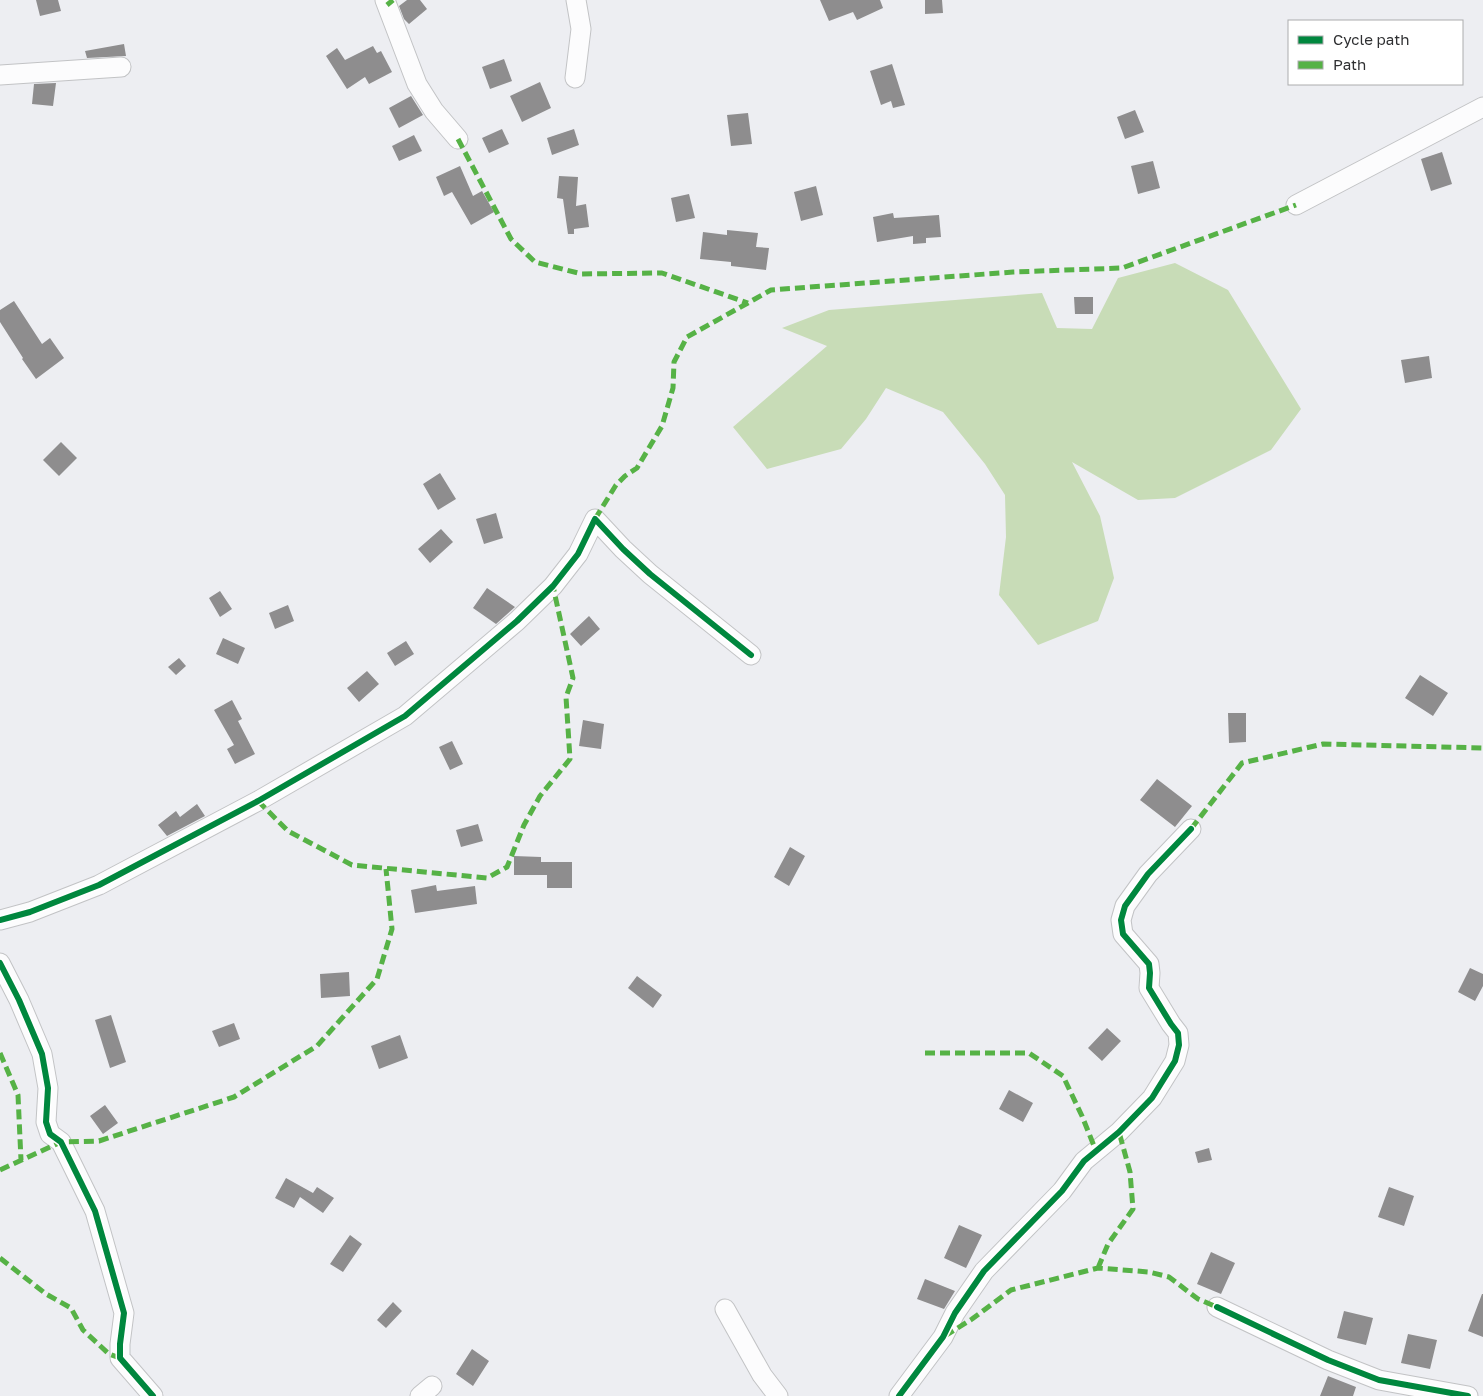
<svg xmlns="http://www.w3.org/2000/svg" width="1483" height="1396" font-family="'Golos Text',sans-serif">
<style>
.green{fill:#c8dcb7}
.building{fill:#8e8d8e}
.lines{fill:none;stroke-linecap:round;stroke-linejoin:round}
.minor-casing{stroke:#c2c3c5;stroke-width:21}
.minor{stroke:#fcfcfd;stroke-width:19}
.quiet{stroke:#56b246;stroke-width:5;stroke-dasharray:10 5;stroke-linecap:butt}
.cycleway-casing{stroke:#fff;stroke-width:9}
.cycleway{stroke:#00873e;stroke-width:6}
</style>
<rect width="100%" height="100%" fill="#edeef2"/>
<path class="green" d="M1175,263L1228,290L1301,409L1271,450L1175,498L1138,500L1072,462L1100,516L1114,578L1098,621L1038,645L999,595L1006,537L1005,495L985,464L943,412L886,388L866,419L841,449L767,469L733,427L827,346L782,328L829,310L1042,293L1057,328L1092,329L1118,278Z"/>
<path class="building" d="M36,0H58L61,11L40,16Z
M407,0H420L427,9L409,24L404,19L399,6Z
M820,0H880L883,8L857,20L853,12L829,21Z
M925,0H942L943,13L925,14Z
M124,44L126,56L87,58L85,51Z
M373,46L377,53L381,51L392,72L369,84L365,77L347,89L326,56L337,48L345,60Z
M504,59L512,81L490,89L482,67Z
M892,64L905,105L893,108L891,101L881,105L870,71Z
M540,82L551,108L522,122L510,96Z
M56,83L53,106L32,104L34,84Z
M411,96L423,115L399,128L389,108Z
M1135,110L1144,132L1125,139L1117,117Z
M748,113L752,144L731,146L727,115Z
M502,129L509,144L489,153L482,138Z
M574,129L579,145L552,155L547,138Z
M414,135L422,151L399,161L392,146Z
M1442,152L1452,184L1431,191L1421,159Z
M1153,161L1160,188L1138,194L1131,166Z
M460,166L473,196L482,191L494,212L471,225L452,192L444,196L436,177Z
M559,176L578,177L576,206L586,204L589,227L574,229V234H568L563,199L557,198Z
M816,186L823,215L801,221L794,192Z
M689,194L695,218L676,222L671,198Z
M893,213L894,218L939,215L941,237L926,238V243L913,244V236L877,242L873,217Z
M727,230L758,233L756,247L769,248L766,270L731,266V262L700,259L703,232L727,235Z
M1074,297H1093V314H1075Z
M14,301L42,344L50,338L64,358L36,379L22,359L23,358L0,322V310Z
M1429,356L1432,378L1405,383L1401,360Z
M61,442L77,458L59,476L43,460Z
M440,473L456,499L438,510L423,484Z
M496,513L503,538L484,544L476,519Z
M441,529L453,542L430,563L418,549Z
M487,588L515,607L496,624L473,608Z
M220,591L232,609L220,617L209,598Z
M288,605L294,621L275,629L269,613Z
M589,616L600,629L581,646L570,634Z
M223,638L245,648L238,664L216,654Z
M406,641L414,654L395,666L387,653Z
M179,658L186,666L176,675L168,667Z
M367,671L379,684L359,702L347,688Z
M1420,675L1448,693L1433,716L1405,698Z
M232,700L242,719L238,721L255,754L235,764L227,749L234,745L214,710Z
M1228,713H1246V742L1229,743Z
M583,720L604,724L601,749L579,746Z
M452,741L463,764L450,770L439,747Z
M1157,779L1192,806L1175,827L1140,800Z
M197,804L205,816L167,836L158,825L176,811L180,817Z
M478,824L483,841L461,847L456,830Z
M790,847L805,856L789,886L774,877Z
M514,856L541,857V862H572V888H547V875H514Z
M436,885L437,891L475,886L477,904L415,913L411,890Z
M1470,968L1483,974V986L1475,1001L1458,992Z
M349,972L350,996L321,998L320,974Z
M637,976L662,995L653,1008L628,988Z
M111,1015L126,1062L110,1068L95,1020Z
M234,1023L240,1039L219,1047L212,1031Z
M1107,1028L1121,1041L1102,1061L1088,1048Z
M400,1035L408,1058L379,1069L371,1046Z
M1009,1090L1033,1103L1023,1122L999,1109Z
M105,1105L118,1123L103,1134L90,1116Z
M1209,1148L1212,1160L1198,1163L1195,1152Z
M286,1178L313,1193L317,1187L334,1198L323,1213L300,1197L294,1208L275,1198Z
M1389,1187L1414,1196L1404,1226L1378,1217Z
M959,1225L982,1235L966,1268L944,1258Z
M350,1235L362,1244L343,1272L330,1264Z
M1211,1252L1235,1263L1221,1294L1197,1284Z
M925,1279L955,1291L944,1309L917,1299Z
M1482,1294H1483V1337L1468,1331Z
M393,1302L402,1311L386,1328L377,1320Z
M1344,1311L1373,1318L1366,1345L1337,1338Z
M1408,1334L1437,1340L1430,1369L1401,1363Z
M472,1349L489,1361L473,1386L456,1374Z
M1328,1376L1356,1387L1353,1396H1320Z"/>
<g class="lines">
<g class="minor-casing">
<path id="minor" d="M385,0L417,84L434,111L458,139
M0,75L121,67
M575,78L581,29L576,0
M1296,205L1483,107
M0,920L30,912L99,885L258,801L405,716L517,621L553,586L578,554L595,519L623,549L650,574L751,655
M0,963L19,1000L42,1054L48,1088L46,1122L50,1134L61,1142L95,1211L124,1313L120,1344V1358L153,1396
M1217,1307L1328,1360L1379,1380L1468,1396
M725,1309L762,1375L778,1396
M420,1396L432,1386
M899,1396L943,1337L955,1313L984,1271L1062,1191L1084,1161L1119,1132L1152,1098L1175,1061L1179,1045L1178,1033L1171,1024L1149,988L1150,973L1149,964L1123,934L1121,920L1125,906L1148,874L1191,829"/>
</g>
<use href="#minor" class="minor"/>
<path class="quiet" d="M387,5L393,0
M458,139L511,239L535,262L582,274L662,273L748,303
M595,519L616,485L625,476L637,468L662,426L673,388L674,362L687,337L771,290L1013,272L1122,268L1296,205
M258,801L288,831L352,865L487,878L507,867L524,825L540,796L570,759L566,697L573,678L553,586
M1191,829L1242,763L1323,744L1483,748
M0,1053L18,1095L21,1160
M925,1053H1029L1063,1076L1082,1116L1096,1151
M0,1170L61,1142L99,1141L234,1097L317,1046L377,979L392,929L386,869
M0,1258L46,1294L71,1308L83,1330L109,1354L120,1358
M1098,1268L1108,1244L1133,1209L1130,1172L1119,1132
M945,1336L972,1319L1011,1290L1098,1268L1149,1272L1169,1277L1198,1299L1217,1307"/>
<g class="cycleway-casing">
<path id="cycleway" d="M0,920L30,912L99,885L258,801L405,716L517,621L553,586L578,554L595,519L623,549L650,574L751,655
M0,963L19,1000L42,1054L48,1088L46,1122L50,1134L61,1142L95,1211L124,1313L120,1344V1358L153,1396
M1217,1307L1328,1360L1379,1380L1468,1396
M899,1396L943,1337L955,1313L984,1271L1062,1191L1084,1161L1119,1132L1152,1098L1175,1061L1179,1045L1178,1033L1171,1024L1149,988L1150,973L1149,964L1123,934L1121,920L1125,906L1148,874L1191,829"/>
</g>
<use href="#cycleway" class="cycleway"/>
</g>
<rect x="1288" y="20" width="175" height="65" fill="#ffffff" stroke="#acacad"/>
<rect x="1298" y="36" width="25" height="8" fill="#00873e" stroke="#acacad"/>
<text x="1333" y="45" font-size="15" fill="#2f3032">Cycle path</text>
<rect x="1298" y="61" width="25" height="8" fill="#56b246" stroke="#acacad"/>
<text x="1333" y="70" font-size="15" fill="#2f3032">Path</text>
</svg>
